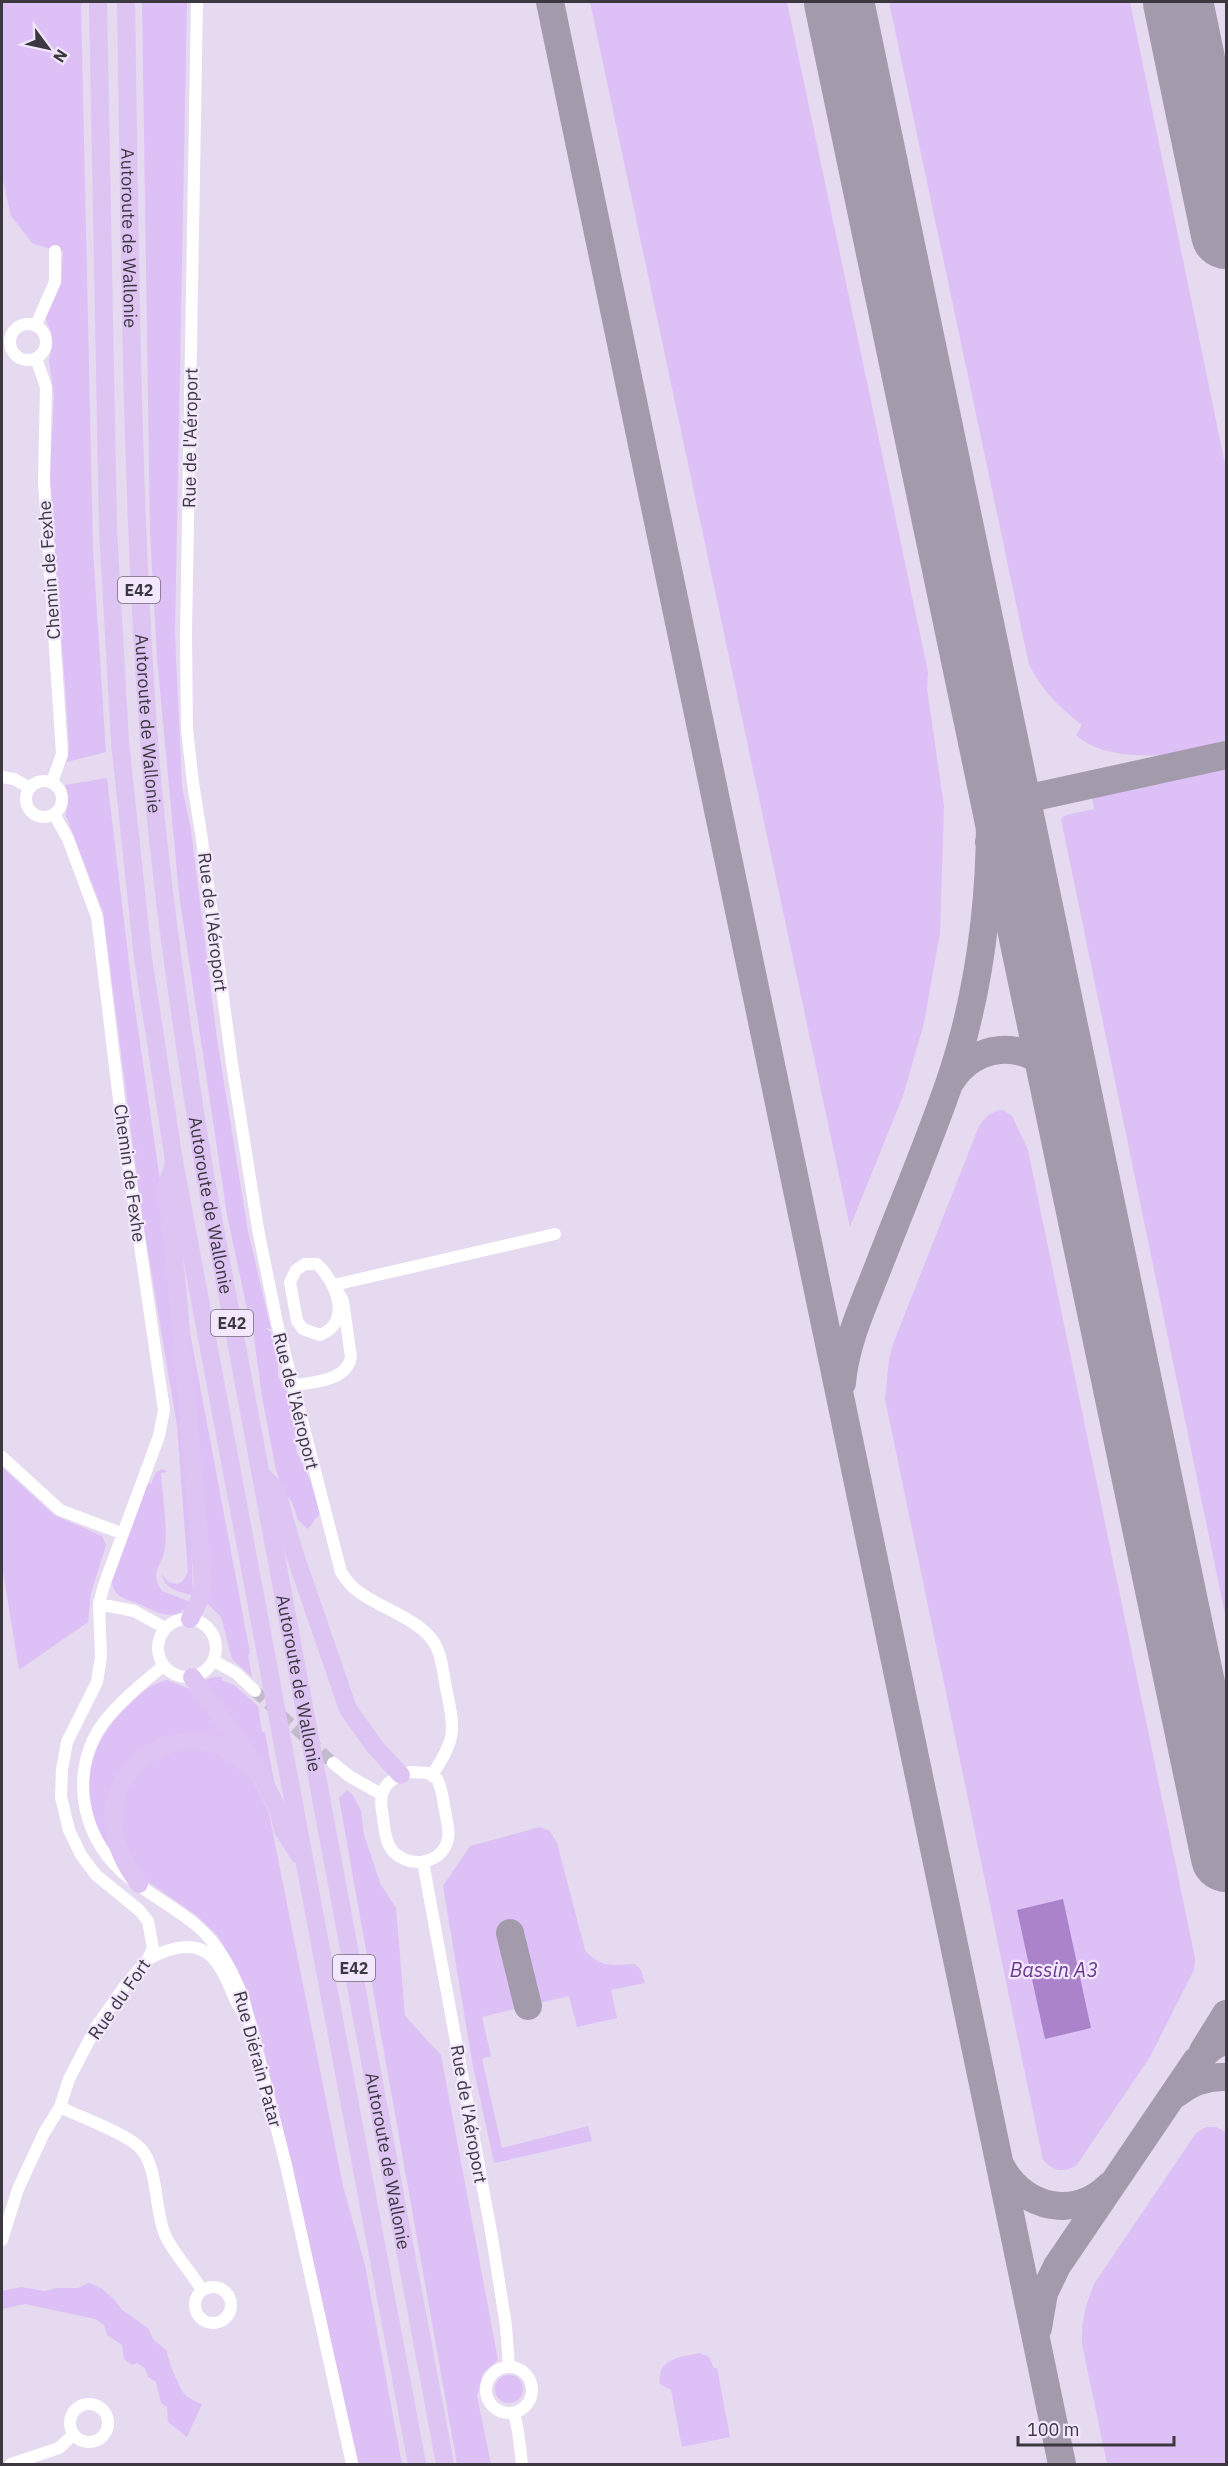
<svg xmlns="http://www.w3.org/2000/svg" width="1228" height="2466" font-family="'IBM Plex Sans',sans-serif">
<style>
.green{fill:#ddc0f6}
.water{fill:#aa83cb}
.lines{fill:none;stroke-linecap:round;stroke-linejoin:round}
.taxiway{stroke:#a39bab;stroke-width:28}
.runway{stroke:#a39bab;stroke-width:70}
.minor-tunnel{stroke:#c3bacc;stroke-width:12;stroke-dasharray:12 6;stroke-linecap:butt}
.minor{stroke:#fff;stroke-width:12}
.highway{stroke:#ddc4f3;stroke-width:18}
.labels{text-anchor:middle;dominant-baseline:central;stroke-width:4.5;stroke-linejoin:round;paint-order:stroke}
.shield{fill:#f2e7fc;stroke:#736c78;stroke-width:1.5}
.shield-label{font-size:16px;font-weight:bold;fill:#3c3840}
.street-label{font-size:18px;fill:#3c3840;stroke:#f2e7fc}
.water-label{font-size:20px;font-style:italic;fill:#6b398f;stroke:#f2e7fc}
</style>
<rect width="100%" height="100%" fill="#e5daef"/>
<path class="green" d="M2,2H81L93,549L106,752L67,762L69,748L66,698L49,486L54,397L49,360L52,348L51,333L45,317L61,282L63,252L33,244L11,216L2,176Z
M142,2H187L175,632L182,786L191,830L217,1039L248,1231L271,1329L265,1328L271,1332L278,1361V1376L298,1413L295,1439L297,1453L310,1480L320,1513L308,1529L298,1520L292,1502L284,1493L276,1470L262,1397L252,1323H250L227,1215L179,894L157,658L150,533Z
M590,2H787L928,672L927,689L944,806L940,933L924,1023L903,1096L850,1227Z
M889,2H1130L1226,469V742C1206,746 1183,754 1162,755C1136,757 1095,754 1076,735L1082,725C1058,706 1044,693 1029,665Z
M1226,768V1619L1061,819L1066,815L1094,809L1092,796Z
M107,778L132,988L162,1194L190,1509L193,1595C179,1592 164,1589 162,1574L168,1582L177,1584L182,1582L188,1572L177,1426L141,1209L103,912L66,816L68,801L65,785Z
M1003,1110L1012,1116L1028,1150L1195,1958L1194,1970L1150,2057L1076,2166C1062,2173 1053,2171 1043,2160L885,1399L889,1359L893,1344L979,1126C986,1117 990,1111 1003,1110Z
M184,1301L250,1653L248,1655L252,1677L232,1659L221,1617L206,1602Z
M2,1467L54,1515L102,1536L106,1545L91,1593L88,1622L19,1670L2,1566Z
M163,1469L167,1472L161,1473C162,1494 168,1528 165,1547C163,1566 148,1571 162,1591L191,1602C175,1624 159,1613 139,1604C127,1599 113,1598 112,1581L148,1483L151,1484L156,1472Z
M213,1677H223L221,1680L234,1685L258,1706L262,1732H265L274,1781L201,1682Z
M167,1680L190,1689L231,1745L216,1739L130,1762L111,1852C77,1801 83,1747 129,1705C140,1694 151,1683 167,1680Z
M172,1748L213,1749L246,1771L254,1782L269,1813L343,2186L365,2265L402,2464H359L259,2028L238,1970L218,1936L196,1915L147,1881L124,1850L120,1803L135,1774Z
M347,1790L353,1795L361,1811L364,1835L380,1883L396,1908L405,2016L441,2055L498,2360L483,2373L477,2396L491,2464H457L339,1798Z
M540,1827L550,1831L557,1843L585,1950C599,1968 613,1965 635,1964L641,1970L645,1983L611,1990L617,2018L577,2027L569,1996L482,2017L491,2056L482,2059L502,2148L588,2126L592,2141L494,2163L472,2061L443,1886L470,1846Z
M1206,2127H1216L1226,2132V2464H1107L1082,2344C1081,2322 1086,2304 1094,2284L1196,2133Z
M89,2283L101,2288L114,2299L122,2310L148,2328L153,2339L167,2351C168,2360 171,2365 174,2374C183,2392 181,2396 202,2404L187,2437L168,2422L167,2407L161,2403L156,2382L148,2377L145,2368L137,2363L132,2365L124,2359L122,2345L107,2335L104,2325L95,2319L25,2304L2,2309V2291L21,2287L45,2291L56,2288H78Z
M700,2353L709,2357L714,2368H717L730,2437L682,2447L671,2390L660,2384C656,2358 682,2357 700,2353Z
M495 2389a14 14 0 1 1 28 0a14 14 0 1 1-28 0Z"/>
<path class="water" d="M1063,1899L1091,2028L1045,2039L1017,1910Z"/>
<g class="lines">
<path class="taxiway" d="M550,2L1062,2464
M989,842C994,821 1006,809 1025,799L1226,755
M951,1081C974,1043 1025,1039 1054,1073C1063,1084 1066,1099 1070,1112
M842,1383C845,1344 863,1306 877,1270C901,1208 927,1147 949,1084C984,983 996,862 987,756C981,688 967,621 956,554
M510,1933L528,2006
M1203,2051L1226,2014
M1176,2094C1191,2082 1208,2076 1226,2077
M1002,2168C1024,2208 1074,2220 1109,2186
M1038,2328L1044,2293L1057,2266L1196,2061L1212,2047L1226,2039"/>
<path class="runway" d="M839,2L1226,1857
M1178,2L1226,234"/>
<path class="minor-tunnel" d="M255,1691L333,1763"/>
<path class="minor" d="M197,2L186,635L187,729L193,783L202,840L232,1064L258,1229L277,1323L341,1572C346,1580 351,1587 359,1592C381,1609 426,1621 437,1648C443,1662 444,1679 447,1693C456,1733 454,1741 432,1775
M10 342a18 18 0 1 1 36 0a18 18 0 1 1-36 0Z
M36,325L55,282V251
M36,358L46,387L44,481L62,754L52,782
M2,777L14,779L30,788
M26 799a18 18 0 1 1 36 0a18 18 0 1 1-36 0Z
M305,1264H317C336,1282 353,1322 320,1335L303,1329L297,1321L290,1282L296,1270Z
M293,1386C314,1381 346,1382 351,1357L343,1301L334,1285L555,1234
M2,1457L60,1510L121,1533
M99,1604L134,1611L165,1628
M158 1648a29 29 0 1 1 58 0a29 29 0 1 1-58 0Z
M214,1661L236,1673L255,1691
M163,1666C143,1683 120,1701 104,1722C69,1768 80,1834 121,1871C144,1892 172,1905 196,1925C218,1943 232,1971 243,1997L286,2165L352,2464
M333,1763L349,1776L381,1794
M411,1772L428,1773L437,1779C442,1788 443,1800 445,1810C446,1819 450,1830 448,1838C443,1868 399,1870 388,1843C384,1834 384,1821 382,1811C378,1788 389,1778 411,1772Z
M423,1862L492,2237L506,2326L509,2367
M148,1959C170,1947 200,1938 217,1963C231,1982 232,2002 249,2020
M60,2107C80,2117 128,2134 141,2149C159,2169 154,2212 166,2237C175,2255 191,2272 202,2290
M2,2240L18,2189L44,2133L60,2107L69,2079L96,2027L127,1983L148,1959L153,1948L148,1921L139,1910L96,1875L81,1855L69,1830L61,1797L62,1769L67,1742L97,1682L101,1657L99,1604L104,1585L159,1436L164,1410L120,1108L97,917L68,839L54,814
M195 2305a18 18 0 1 1 36 0a18 18 0 1 1-36 0Z
M486 2390a23 23 0 1 1 46 0a23 23 0 1 1-46 0Z
M70 2423a19 19 0 1 1 38 0a19 19 0 1 1-38 0Z
M514,2413L518,2431L522,2464
M11,2464L59,2448L74,2434"/>
<g class="highway">
<path d="M98,2L108,529L120,742L143,958L174,1161L417,2464"/>
<path id="s1" d="M126,2C130,248 131,495 149,741C160,886 182,1031 205,1175L445,2464"/>
<path d="M173,1166L166,1189L177,1286L203,1582L199,1601L190,1619"/>
<path d="M261,1474L276,1489L294,1552L348,1709L375,1747L401,1775"/>
<path d="M192,1677L255,1763L279,1812L283,1830L299,1855"/>
<path d="M139,1884C126,1866 114,1845 113,1822C111,1767 167,1728 218,1745C235,1751 245,1765 259,1774"/>
</g>
</g>
<g class="labels">
<g class="shield">
<rect x="118" y="577" width="42" height="26" rx="4.5"/>
<rect x="211" y="1310" width="42" height="26" rx="4.5"/>
<rect x="333" y="1955" width="42" height="26" rx="4.5"/>
</g>
<g class="shield-label">
<text x="139" y="590">E42</text>
<text x="232" y="1323">E42</text>
<text x="354" y="1968">E42</text>
</g>
<g class="street-label">
<text stroke="none"><textPath href="#s1" startOffset="236">Autoroute de Wallonie</textPath></text>
<text transform="translate(190 438) rotate(-89)">Rue de l'Aéroport</text>
<text transform="translate(49 570) rotate(-94)">Chemin de Fexhe</text>
<text stroke="none"><textPath href="#s1" startOffset="722">Autoroute de Wallonie</textPath></text>
<text transform="translate(213 922) rotate(83)">Rue de l'Aéroport</text>
<text transform="translate(130 1173) rotate(82)">Chemin de Fexhe</text>
<text stroke="none"><textPath href="#s1" startOffset="1208">Autoroute de Wallonie</textPath></text>
<text transform="translate(296 1401) rotate(76)">Rue de l'Aéroport</text>
<text stroke="none"><textPath href="#s1" startOffset="1694">Autoroute de Wallonie</textPath></text>
<text transform="translate(119 1999) rotate(-55)">Rue du Fort</text>
<text transform="translate(258 2059) rotate(75)">Rue Diérain Patar</text>
<text transform="translate(469 2114) rotate(80)">Rue de l'Aéroport</text>
<text stroke="none"><textPath href="#s1" startOffset="2180">Autoroute de Wallonie</textPath></text>
</g>
<g class="water-label">
<text x="1054" y="1969">Bassin A3</text>
</g>
</g>
<rect width="1228" height="2466" fill="none" stroke="#3c3840" stroke-width="6"/>
<g transform="translate(48 48) rotate(123)" stroke="#f2e7fc" stroke-width="4.5" paint-order="stroke">
<path d="M0-4.5L10 22L0 15L-10 22Z" fill="#3c3840"/>
<text y="-9" font-size="16" font-weight="bold" text-anchor="middle" fill="#3c3840">N</text>
</g>
<path d="M1018 2436v9h156v-9" fill="none" stroke="#3c3840" stroke-width="3"/>
<text x="1027" y="2436" font-size="18" fill="#3c3840" stroke="#f2e7fc" stroke-width="4.5" paint-order="stroke">100 m</text>
</svg>
